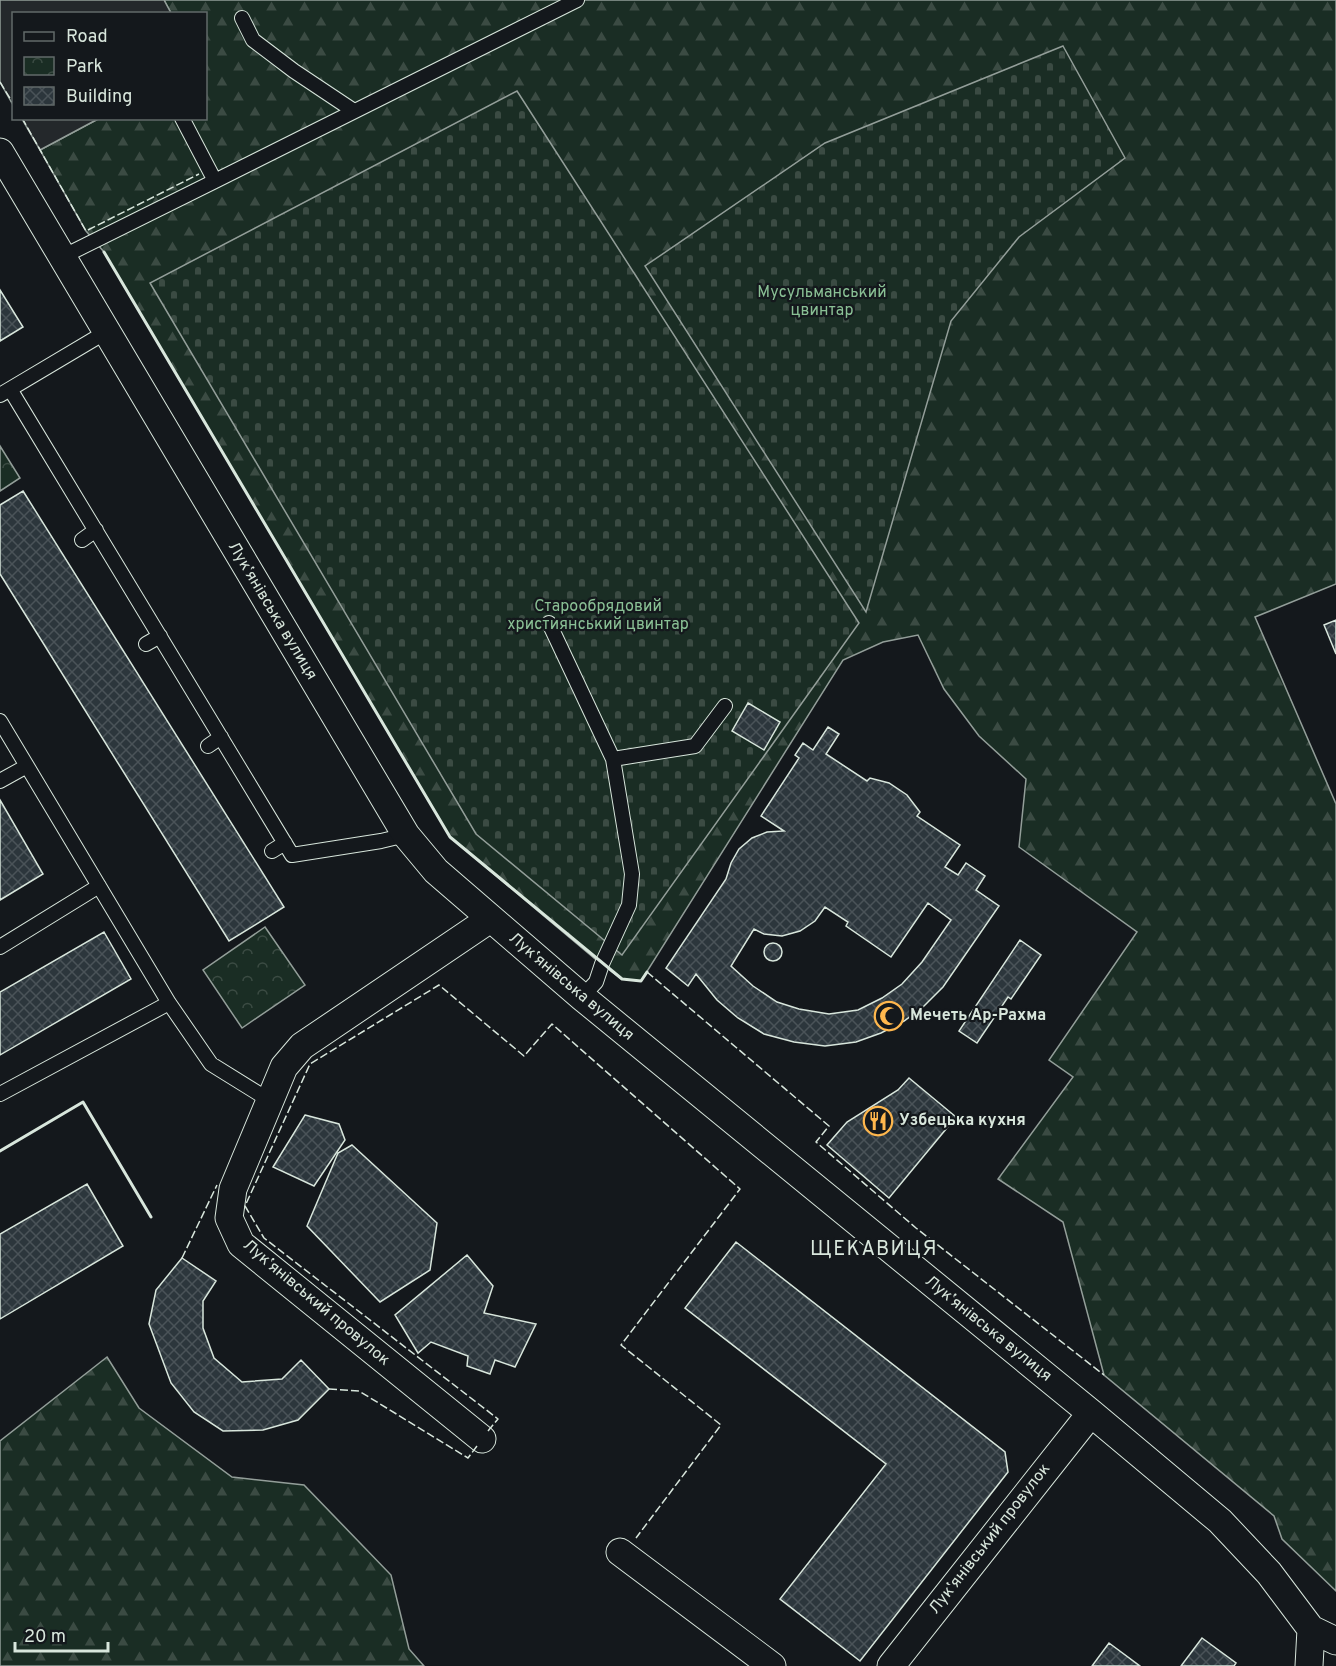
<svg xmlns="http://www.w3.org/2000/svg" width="1336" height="1666" font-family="Overpass,sans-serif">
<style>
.forest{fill:url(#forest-firs);stroke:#939e99;stroke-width:1.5}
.cemetery{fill:url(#cemetery-stones);stroke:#939e99;stroke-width:1.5}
.park{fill:url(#park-crowns);stroke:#939e99;stroke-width:1.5}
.parking{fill:#24282b;stroke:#939e99;stroke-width:1.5}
.building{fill:url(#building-cross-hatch);stroke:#d8e6dc;stroke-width:1.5;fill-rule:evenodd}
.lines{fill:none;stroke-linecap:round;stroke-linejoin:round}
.lane-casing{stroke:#d8e6dc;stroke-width:16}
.street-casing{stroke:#d8e6dc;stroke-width:29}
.lane{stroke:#14181c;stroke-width:14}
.street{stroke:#14181c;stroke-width:27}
.fence{stroke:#d8e6dc;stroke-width:1.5;stroke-dasharray:8 3;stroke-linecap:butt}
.wall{stroke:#d8e6dc;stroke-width:3}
.labels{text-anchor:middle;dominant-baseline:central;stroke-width:4.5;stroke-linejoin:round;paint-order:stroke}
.park-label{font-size:16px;fill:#8ac095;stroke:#14181c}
.street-label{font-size:16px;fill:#d8e6dc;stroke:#14181c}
.poi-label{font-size:16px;font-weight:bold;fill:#d8e6dc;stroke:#14181c;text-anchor:start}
.quarter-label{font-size:20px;letter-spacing:1.5px;fill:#d8e6dc;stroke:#14181c}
</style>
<defs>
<pattern id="forest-firs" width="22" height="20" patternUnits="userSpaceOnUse" patternTransform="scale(1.5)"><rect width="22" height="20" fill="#1a2d24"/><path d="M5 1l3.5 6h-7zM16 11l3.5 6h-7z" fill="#3b4b43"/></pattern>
<pattern id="cemetery-stones" width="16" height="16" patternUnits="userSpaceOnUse" patternTransform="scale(1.5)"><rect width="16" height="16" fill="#1a2d24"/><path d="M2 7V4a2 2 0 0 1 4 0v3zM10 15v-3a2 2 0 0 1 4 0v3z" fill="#3b4b43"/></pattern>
<pattern id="park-crowns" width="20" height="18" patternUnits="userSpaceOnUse" patternTransform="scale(1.5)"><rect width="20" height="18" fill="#1a2d24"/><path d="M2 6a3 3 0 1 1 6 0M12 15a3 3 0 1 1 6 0" fill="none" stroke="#3b4b43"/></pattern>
<pattern id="building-cross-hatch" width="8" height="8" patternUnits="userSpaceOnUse" patternTransform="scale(1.5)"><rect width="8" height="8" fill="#2c363c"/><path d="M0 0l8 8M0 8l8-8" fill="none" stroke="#4a5358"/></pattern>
</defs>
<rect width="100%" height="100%" fill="#14181c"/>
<path class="forest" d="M164,0H1336V584L1255,617L1336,804V1591L1282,1539L1274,1516L1104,1375L1063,1222L998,1179L1073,1077L1049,1060L1137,932L1019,847L1026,779L979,736L944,689L918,635L883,642L843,660L641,981L622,979L601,964L450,837L104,252L86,231L40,150L98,119L206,118V14L171,13Z
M107,1357L139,1408L232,1477L304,1485L391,1575L409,1649L424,1666H0V1441Z"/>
<path class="cemetery" d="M1063,46L1125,158L1019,237L951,321L866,612L645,266L825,143Z
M517,91L859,623L622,955L476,834L150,283Z"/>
<path class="park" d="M0,446L20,478L0,491Z
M265,927L305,985L242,1028L203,970Z"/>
<path class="parking" d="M0,0H164L171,13L14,14L13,105L0,82Z
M22,119H98L40,150Z"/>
<path class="building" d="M0,290L23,327L0,341Z
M23,491L284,907L229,941L0,574V505Z
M1336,620V654L1324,625Z
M748,703L780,722L764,750L732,731Z
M828,727L839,734L826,754L867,781L870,778L889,783L907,795L920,812L917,816L960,845L945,867L958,875L966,863L985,876L976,890L999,906L943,987L922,1008L904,1021L881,1033L856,1042L825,1046L794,1042L764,1034L738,1018L717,1000L696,974L688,986L666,968L726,879L731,863L739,849L752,838L767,832L784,831L761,816L799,758L795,755L803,743L813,750ZM928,903L951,920L922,962L902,984L882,998L858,1010L829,1014L799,1009L777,1002L753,986L731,966L754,929L764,934L782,936L800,931L815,921L825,907L848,922L846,926L891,957Z
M0,800L43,874L0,900Z
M104,932L131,979L0,1055V992Z
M1020,940L1041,955L1011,999L1008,997L977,1043L959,1031Z
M764 952a9 9 0 1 1 18 0a9 9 0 1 1-18 0Z
M909,1078L956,1117L889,1198L827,1145L847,1122L898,1090Z
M305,1115L339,1124L345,1140L314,1186L273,1167Z
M352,1145L437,1223L430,1270L380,1302L307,1226L338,1153Z
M87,1184L123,1246L0,1319V1234Z
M736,1242L1005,1452L1008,1472L860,1661L780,1599L886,1464L685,1308Z
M467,1255L493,1286L484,1313L536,1324L515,1367L495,1360L490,1374L467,1366L468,1356L431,1342L418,1353L395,1315Z
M182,1258L216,1281L203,1301V1328L214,1358L242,1382L282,1379L301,1360L329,1389L298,1420L263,1430L223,1431L194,1412L171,1383L149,1324L156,1290Z
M1202,1638L1236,1663L1234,1666H1181Z
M1109,1643L1140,1666H1092Z"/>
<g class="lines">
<g class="lane-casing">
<path id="lane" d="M242,18L253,40L294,71L354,111
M215,181L577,0
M62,257L215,181L182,118
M10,389L292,855L381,841L406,835
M0,395L106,332
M82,540L96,530
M549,623L613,759L632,874L629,905L602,964L596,982L582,997
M146,644L160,636
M0,721L169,1003L211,1064L269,1100
M208,746L221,737
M613,759L695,746L725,706
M0,781L27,766
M272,851L285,843
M0,947L99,886
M0,1094L169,1003"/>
</g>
<g class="street-casing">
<path id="street" d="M0,152L406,835L436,871L582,997L1091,1413L1220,1521L1269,1573L1311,1629L1309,1666
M482,1439L241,1244L229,1218L233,1189L284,1067L302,1046L490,919
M620,1552L772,1666
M1311,1629L1336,1641
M891,1666L1091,1413"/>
</g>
<use href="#lane" class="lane"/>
<use href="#street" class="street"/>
<path class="fence" d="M0,82L14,105
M22,118L86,231L199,174
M647,972L829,1126L816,1142L916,1228L1104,1375
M182,1258L217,1185
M329,1389L359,1391L468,1458L477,1446
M488,1431L498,1419L264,1238L245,1206L310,1064L439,985L524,1056L552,1024L740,1189L621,1345L721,1425L636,1538"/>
<path class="wall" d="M104,252L450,837L622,979L641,981L647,972
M0,1151L83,1102L151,1217"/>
</g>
<defs>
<g id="mosque-ring" transform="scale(1.5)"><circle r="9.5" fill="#14181c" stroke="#ffb74d" stroke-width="1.5"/><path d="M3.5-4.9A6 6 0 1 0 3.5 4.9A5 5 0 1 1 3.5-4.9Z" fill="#ffb74d"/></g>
<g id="restaurant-ring" transform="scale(1.5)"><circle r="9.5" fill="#14181c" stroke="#ffb74d" stroke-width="1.5"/><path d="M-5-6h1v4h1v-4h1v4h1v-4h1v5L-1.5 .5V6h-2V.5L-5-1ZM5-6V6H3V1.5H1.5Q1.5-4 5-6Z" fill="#ffb74d"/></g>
</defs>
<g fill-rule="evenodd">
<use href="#mosque-ring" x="889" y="1016"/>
<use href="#restaurant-ring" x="878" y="1121"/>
</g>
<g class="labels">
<g class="park-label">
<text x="822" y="293">Мусульманський<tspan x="822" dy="18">цвинтар</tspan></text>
<text x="598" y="607">Старообрядовий<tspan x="598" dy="18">християнський цвинтар</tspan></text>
</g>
<g class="street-label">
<text transform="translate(272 611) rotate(59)">Лукʼянівська вулиця</text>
<text transform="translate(571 987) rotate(40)">Лукʼянівська вулиця</text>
<text transform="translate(316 1303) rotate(40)">Лукʼянівський провулок</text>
<text transform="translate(988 1329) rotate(39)">Лукʼянівська вулиця</text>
<text transform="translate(990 1539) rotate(-52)">Лукʼянівський провулок</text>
</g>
<g class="poi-label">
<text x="910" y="1016">Мечеть Ар-Рахма</text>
<text x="899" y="1121">Узбецька кухня</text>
</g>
<g class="quarter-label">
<text x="874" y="1250">ЩЕКАВИЦЯ</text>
</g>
</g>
<rect x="12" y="12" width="195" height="108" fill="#14181c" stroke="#626a69" stroke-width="1.5"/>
<rect x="24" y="32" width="30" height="9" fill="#14181c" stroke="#626a69" stroke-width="1.5"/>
<text x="66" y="42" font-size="18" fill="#d8e6dc">Road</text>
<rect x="24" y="57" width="30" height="18" fill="url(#park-crowns)" stroke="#626a69" stroke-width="1.5"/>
<text x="66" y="72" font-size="18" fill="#d8e6dc">Park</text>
<rect x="24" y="87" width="30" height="18" fill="url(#building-cross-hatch)" stroke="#626a69" stroke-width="1.5"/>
<text x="66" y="102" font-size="18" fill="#d8e6dc">Building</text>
<path d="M15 1642v9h93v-9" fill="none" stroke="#d8e6dc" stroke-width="3"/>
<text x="24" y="1642" font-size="18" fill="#d8e6dc" stroke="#14181c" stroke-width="4.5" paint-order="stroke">20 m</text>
</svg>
